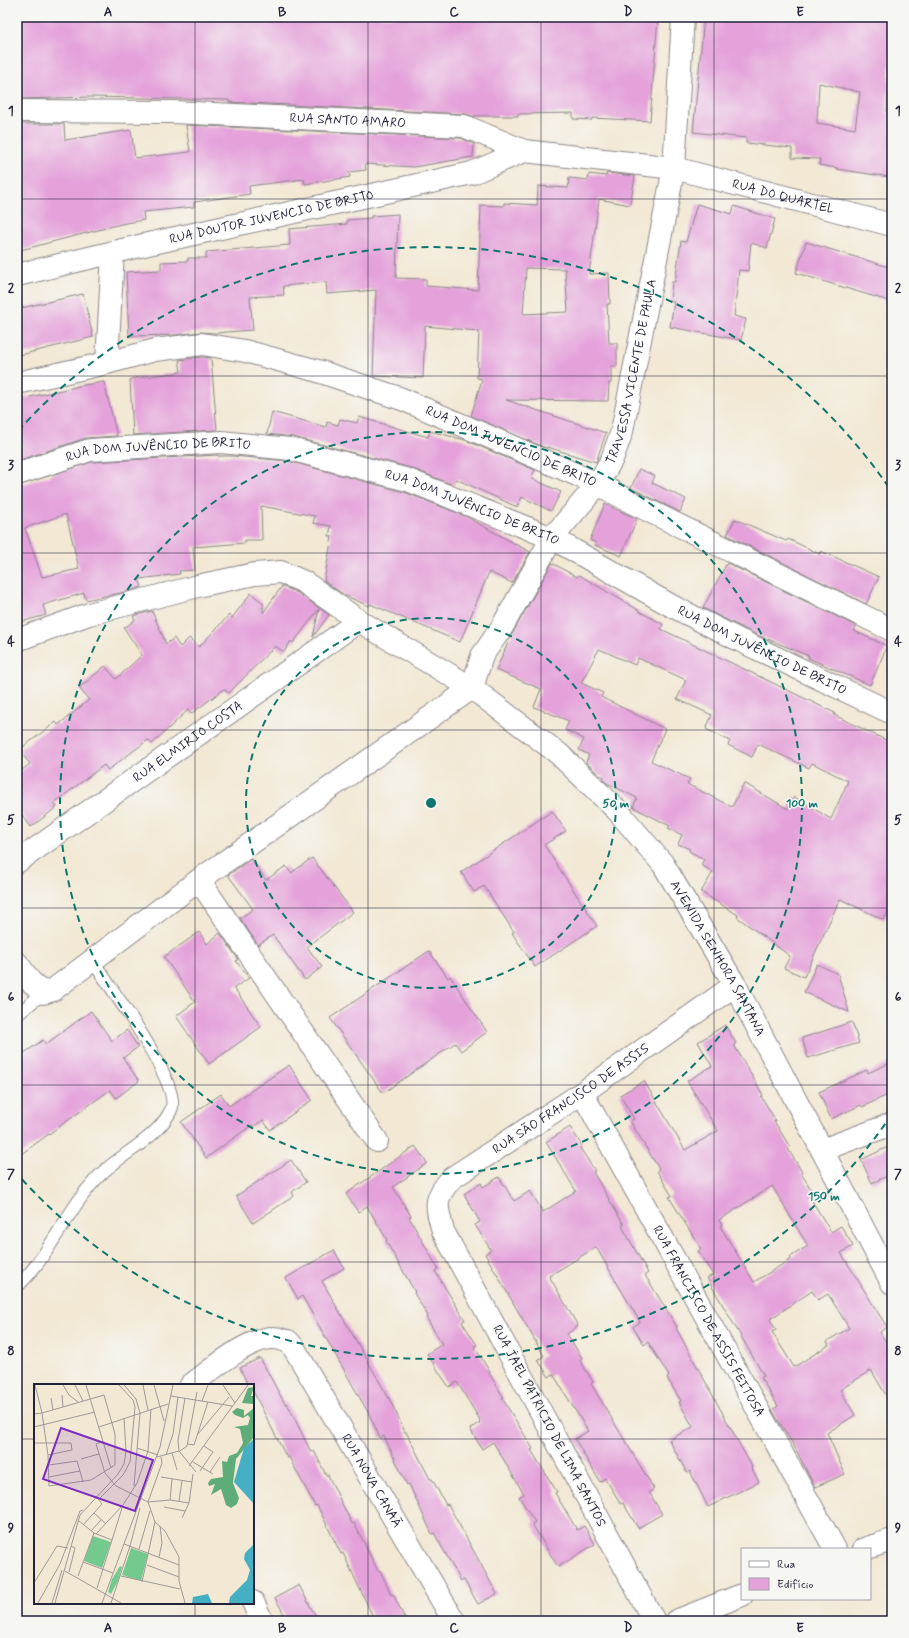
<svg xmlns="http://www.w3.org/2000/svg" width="909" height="1638" font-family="Mynerve,sans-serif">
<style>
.building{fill:#e4a1da;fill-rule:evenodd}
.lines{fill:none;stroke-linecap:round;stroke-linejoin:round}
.lane-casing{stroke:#8a8588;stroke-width:14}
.street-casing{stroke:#8a8588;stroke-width:24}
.lane{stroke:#fff;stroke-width:12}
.street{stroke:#fff;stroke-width:22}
.grid{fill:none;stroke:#22223b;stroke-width:1;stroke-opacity:0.55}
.ring{fill:none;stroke:#0f766e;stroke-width:2;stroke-dasharray:7 5}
.labels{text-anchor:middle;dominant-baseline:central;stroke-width:3;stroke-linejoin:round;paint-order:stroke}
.street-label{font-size:13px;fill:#22223b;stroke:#f6f6f2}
.inset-road{fill:none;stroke:#9f9997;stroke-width:1}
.view{fill:#7b2cbf;fill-opacity:0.15;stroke:#7b2cbf;stroke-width:2}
.inset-edge{fill:none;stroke:#22223b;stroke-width:2}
.centre{fill:#0f766e;stroke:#f6f6f2;stroke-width:2}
.ring-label{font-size:12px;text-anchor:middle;font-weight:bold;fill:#0f766e;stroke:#f6f6f2;stroke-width:3;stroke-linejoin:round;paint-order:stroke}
.neatline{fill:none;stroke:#22223b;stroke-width:1.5}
.grid-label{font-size:13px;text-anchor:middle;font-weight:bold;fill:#22223b}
</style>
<rect width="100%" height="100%" fill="#f6f6f2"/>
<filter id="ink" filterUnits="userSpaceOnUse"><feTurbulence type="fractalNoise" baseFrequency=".025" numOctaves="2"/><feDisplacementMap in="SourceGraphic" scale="8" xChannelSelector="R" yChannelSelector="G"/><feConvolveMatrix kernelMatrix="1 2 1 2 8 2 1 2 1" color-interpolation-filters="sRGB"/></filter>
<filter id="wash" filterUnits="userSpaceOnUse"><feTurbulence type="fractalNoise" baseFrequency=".012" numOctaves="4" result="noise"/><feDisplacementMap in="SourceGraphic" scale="16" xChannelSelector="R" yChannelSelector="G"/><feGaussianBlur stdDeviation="0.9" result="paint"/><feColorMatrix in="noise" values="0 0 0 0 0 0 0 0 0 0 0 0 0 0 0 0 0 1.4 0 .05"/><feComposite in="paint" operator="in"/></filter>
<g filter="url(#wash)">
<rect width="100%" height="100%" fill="#f2e8d4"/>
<g id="blocks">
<path class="building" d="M17,17H658L650,121L592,118V120L573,119V113L518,114V116H475V117L465,114L229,102V100L93,97L17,99Z
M704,17H892L887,113L892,114V161L890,177L849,171L837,169V168L819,165L820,159L792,158V148L746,143V138L693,132ZM819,83L860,92L855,129L817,123Z
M17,124H64L65,140L131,130L135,158L190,152L186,125L461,138L474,144L473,157L414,167L365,164L366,170L349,172L350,177L305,184L304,179L249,186L250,194L194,202V207L143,212L144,220L121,224L17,251Z
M607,173L635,176L630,205L599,199L589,274L609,273L610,304H607L609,343H617V366H611V383H609L608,401L506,400L606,433L596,462L547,447L546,448L471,416L482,379L477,378L479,331L425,326L423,378L373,376L376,290L327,294L326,282L283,286L284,295L250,297L253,330L214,333L201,332L175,335L129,336L126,272L161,270V262L188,261V258H206V252L290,245L289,229L347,224V220L371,218V216L398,214L396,278L426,279V286L478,290L481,205L504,206V203L537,205L538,186L568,188L569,178L588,180L589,174L606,176ZM526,268L565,269L568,312L523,314Z
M697,204L732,214L734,206L775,219L767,248L751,243L748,271L739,270L734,316L746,319L741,340L670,327L674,302H670L672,282H675L681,241L686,242Z
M806,242L892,268V302L796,273Z
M83,294L93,337L20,355L17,342V309Z
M202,357L211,358L217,430L133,435L130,379L181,372L179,360Z
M104,382L117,436L86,438L17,461V400L84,385Z
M272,412L326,427L327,422L338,425L340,419L357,423L359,417L428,437L430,431L465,440L535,470L531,478L561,492L551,511L522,497L517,507L456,479L453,485L411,468L293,437L267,434Z
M218,455V456H233L288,461L404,492L465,516L530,552L512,583L489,572L460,642L370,604L369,606L346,596L324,581L332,536H329L331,526L313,523L315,516L261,506L262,540H245V543L193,547L195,570L179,571L180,574L139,579L142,587L125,592L86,600L84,593L43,605L46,615L17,623V486L92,462ZM66,514L79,569L42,577L25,528Z
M639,469L655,476L652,483L686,499L680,512L631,488Z
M605,504L637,519L621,556L595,545L596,543L590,540Z
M735,519L786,541L788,539L820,554L821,551L879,577L866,604L727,535Z
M552,563L577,577L579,575L640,611V612L663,624L661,629L835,713L834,715L892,743V903L884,920L840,899L804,977L784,968L790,956L737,917L738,915L701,892L713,872L701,865L704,859L689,851L690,849L678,844L682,835L668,828L670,826L633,807L637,798L605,782L603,779L604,777L599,775L586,762L589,755L579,750L584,739L565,730L569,721L534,707L541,689L496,670L511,636ZM599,649L635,665L638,658L686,680L677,699L712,715L706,729L730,741L728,745L752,757L758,744L809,768L812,763L848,781L831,819L794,797L788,809L744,783L732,807L687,784L690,779L651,761L665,729L601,697L603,693L581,683Z
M727,563L856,626L854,631L887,646L870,685L808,658L809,656L755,634L703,608Z
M282,586L298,593L329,615L313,637L319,609L293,643L291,641L284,652L275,646L229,693L224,689L191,714L188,710L152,744L148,740L108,770L104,765L54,803L57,807L31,827L17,808V774L30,764L19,750L56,722L58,725L89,700L79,688L105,666L116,679L142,655L124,628L135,620L133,616L152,611L166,644L174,638L180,647L189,638L199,647L229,615L232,618L251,593L263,603V613Z
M552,811L566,831L544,845L597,926L535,967L512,933L514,932L484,886L474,892L461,872Z
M312,858L353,912L307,947L322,967L305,980L273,935L258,945L240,918L253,909L228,875L251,859L266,880L286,866L291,873Z
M199,932L207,944L220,933L238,959L236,961L249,978L234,988L261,1027L209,1064L176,1016L195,1002L164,957Z
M429,951L448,978L450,976L487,1032L461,1051L455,1043L383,1093L330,1018Z
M817,964L838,974L849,1012L804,992Z
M91,1011L112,1041L127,1030L138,1047L123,1058L139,1081L116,1098L110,1090L17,1157V1058L43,1040L46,1044Z
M852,1022L859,1043L808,1058L802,1038Z
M725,1025L736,1043L734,1045L763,1095L761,1096L776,1121H774L790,1147L788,1149L802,1172L801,1173L815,1196L811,1199L831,1232L841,1226L853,1246L841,1253L887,1327L880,1332L892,1352V1405L871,1370L840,1390L855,1415L827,1433L845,1474L815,1487L794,1446L772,1410L778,1406L761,1378L764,1376L707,1278L713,1275L698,1251L701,1249L669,1197L672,1196L657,1171L659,1169L630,1121L634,1119L620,1095L644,1081L685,1150L718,1131L687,1081L712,1066L698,1042ZM772,1186L808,1246L790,1257L791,1259L754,1282L720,1226L722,1225L719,1220ZM812,1291L818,1300L828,1294L849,1328L827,1341L829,1345L794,1367L772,1332L776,1330L770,1319Z
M892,1062V1093L862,1107L861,1105L831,1119L819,1092L867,1070L868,1073Z
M289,1065L312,1100L270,1130L263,1120L253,1127L252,1125L206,1158L181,1122L221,1094L229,1106Z
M570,1127L582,1146L580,1148L595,1171L593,1172L624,1225L622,1226L648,1273L645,1275L677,1327L676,1328L752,1467H751L759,1482L708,1507L690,1471L687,1473L669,1440L693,1427L679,1402L681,1401L667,1378L669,1376L648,1342L644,1345L633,1327L640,1322L596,1247L549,1276L578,1326L567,1334L582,1358L580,1360L593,1382L591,1384L654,1489L649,1492L662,1514L638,1528L623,1503L621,1504L605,1478L600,1482L575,1439L588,1431L553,1374L549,1377L538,1360L544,1356L485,1254L491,1250L475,1225L480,1222L464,1194L481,1183L483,1187L499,1177L514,1201L530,1191L543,1212L576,1191L546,1142Z
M892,1145V1174L872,1183L861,1160Z
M415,1146L427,1163L393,1187L411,1216L409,1217L438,1269L435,1271L465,1320L462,1322L477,1345L474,1346L490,1372L489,1373L504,1398H502L533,1449L531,1450L557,1492L555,1493L577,1530L584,1526L595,1544L558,1567L532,1524L535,1522L519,1497L524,1494L493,1442L482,1449L470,1429L480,1423L479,1421L480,1420L457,1382L449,1387L427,1354L442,1344L426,1317L428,1316L414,1293L415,1292L386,1241L387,1240L367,1206L358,1212L346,1194Z
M291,1160L306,1182L292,1192L294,1196L253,1223L236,1196Z
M334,1250L344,1268L322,1281L391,1402L405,1432H406L430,1479H432L446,1505L448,1504L497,1594L478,1604L464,1580L461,1581L434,1533L432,1534L409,1484L407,1485L384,1436L380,1438L369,1414L302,1296L298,1299L286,1278Z
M260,1358L285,1404L287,1403L311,1452L314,1451L326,1475H328L352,1524L354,1523L378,1571L380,1570L391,1595L393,1594L406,1621H375L343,1553L341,1554L317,1505L315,1506L289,1457L287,1458L253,1391V1385H248L240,1368Z
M299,1585L310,1606L319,1621H288L275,1598Z"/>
</g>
</g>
<g filter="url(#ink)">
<use href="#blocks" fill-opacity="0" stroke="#8a8588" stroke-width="1"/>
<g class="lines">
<g class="lane-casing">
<path id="lane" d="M17,1015L43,993
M17,1287C24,1280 31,1272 37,1264C59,1235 74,1201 100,1175C121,1154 158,1138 171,1110C183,1085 108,984 92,960"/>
</g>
<g class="street-casing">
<g id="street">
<path id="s1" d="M17,111L172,112L464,126L524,151L674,168L892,225"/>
<path id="s2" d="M17,275L148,244L472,173L524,151"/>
<path d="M107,363L113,252"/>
<path id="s3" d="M17,383L107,363L155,350L202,344L245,351L318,371L402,399L598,484L631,502L892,630"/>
<path id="s4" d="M17,474L90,450L221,442L290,449L408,480L552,538L670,605L741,641L892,713"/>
<path id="s5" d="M17,640L89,614L202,585L255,574L281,572L304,582L359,621L472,688L559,754L617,810L663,864L735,985L892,1283"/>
<path id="s6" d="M472,688L482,656L502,627L552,538L598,484L612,459L622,431L674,168L683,17"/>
<path id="s7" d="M17,862L359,621"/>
<path d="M199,880L377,1141"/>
<path d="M17,963L30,981L43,993L53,990L199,880L472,688"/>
<path id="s8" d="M582,1093L835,1549"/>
<path d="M822,1150L892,1124"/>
<path id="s9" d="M191,1385C211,1370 248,1338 273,1338C278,1338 283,1340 288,1341L294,1348L454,1621"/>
<path d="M864,1549L892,1540"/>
<path d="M253,1602L262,1621"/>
<path id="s10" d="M654,1621L443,1231C436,1205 433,1199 452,1178L582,1093L735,985"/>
<path d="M676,1621L742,1595"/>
</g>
</g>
<use href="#lane" class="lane"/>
<use href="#street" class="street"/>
</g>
</g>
<path class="grid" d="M195,17V1385M368,17V1621M541,17V1621M714,17V1621M17,199H892M17,376H892M17,553H892M17,730H892M17,908H892M17,1085H892M17,1262H892M17,1439H35M253,1439H892M195,1603V1621"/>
<g class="ring">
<circle cx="431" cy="803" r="185"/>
<circle cx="431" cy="803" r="371"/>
<path d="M892 1114A556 556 0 0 1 18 1175M18 431A556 556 0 0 1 892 492"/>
</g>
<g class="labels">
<g class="street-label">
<text stroke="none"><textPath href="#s1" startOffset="331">RUA SANTO AMARO</textPath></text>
<text stroke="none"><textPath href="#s1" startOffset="776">RUA DO QUARTEL</textPath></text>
<text stroke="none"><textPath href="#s2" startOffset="261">RUA DOUTOR JUVENCIO DE BRITO</textPath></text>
<text stroke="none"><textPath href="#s6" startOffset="360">TRAVESSA VICENTE DE PAULA</textPath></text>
<text stroke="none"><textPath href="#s3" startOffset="516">RUA DOM JUVENCIO DE BRITO</textPath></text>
<text stroke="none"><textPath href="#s4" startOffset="145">RUA DOM JUVÊNCIO DE BRITO</textPath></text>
<text stroke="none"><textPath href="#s4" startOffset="469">RUA DOM JUVÊNCIO DE BRITO</textPath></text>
<text stroke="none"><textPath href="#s4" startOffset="793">RUA DOM JUVÊNCIO DE BRITO</textPath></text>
<text stroke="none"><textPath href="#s7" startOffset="209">RUA ELMIRIO COSTA</textPath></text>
<text stroke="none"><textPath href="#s5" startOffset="867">AVENIDA SENHORA SANTANA</textPath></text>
<text stroke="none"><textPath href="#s10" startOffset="644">RUA SÃO FRANCISCO DE ASSIS</textPath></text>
<text stroke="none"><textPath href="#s8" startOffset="261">RUA FRANCISCO DE ASSIS FEITOSA</textPath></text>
<text transform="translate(549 1426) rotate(62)">RUA JAEL PATRICIO DE LIMA SANTOS</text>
<text stroke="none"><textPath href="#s9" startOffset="274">RUA NOVA CANAÃ</textPath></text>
</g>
</g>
<g transform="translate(34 1384)">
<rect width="220" height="220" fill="#f2e8d4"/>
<path d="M86,182L88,183L84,197L77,210L74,208L78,195Z" fill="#73c98e"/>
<path d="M220,3L217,12H220V20L208,19L214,4ZM203,24L210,26V32L220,24V53L202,75L199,99L205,114L203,120L197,124L192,121L187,105L177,111L181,100L175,102L174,99L177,95L189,93L188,77L193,78L195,72L203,69L209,59L206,45L200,43L214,41L216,34L214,31L209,34L201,31L198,28Z" fill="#5ead79"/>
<path d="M59,152L77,158L68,184L50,177ZM97,164L114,170L107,197L88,191Z" fill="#73c98e"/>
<path d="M220,55V120L200,98L210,64ZM220,160V219H195L196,213L213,196L216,186L210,175L211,169ZM174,210L178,219H158L159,213Z" fill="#45b0c4"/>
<path class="inset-road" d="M29,1L35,11L44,18M41,1L49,17M52,1L77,84M90,1L102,15L106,29L100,102M109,1L114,26M120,1L130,37M189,1L201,19M28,11L29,23M137,12L198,22M17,14L19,26M151,14L144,57L145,67L162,88M168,17L174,1M0,30L8,29L29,23L70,11L81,50V81L57,96L15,102L14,71L8,29L1,1M0,43L61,28M65,43L134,20M164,50L195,13M69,57L62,60L71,89L82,102L114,118L136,116L155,119M0,59H37L38,66L14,71M154,60L160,61L174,18M103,64L124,71M146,67L153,62L163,8M138,69L143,86M132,71L139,50L144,13M123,73L145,67M127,73L128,79L114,118L121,138L131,147L145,173V197L151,219M47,75L65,70M159,78L179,90M15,81L43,77L49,98M155,82L214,1M166,87L179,68L170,62M176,88L186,73M15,93L46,87M127,93L158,98M65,115L89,91L96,78L101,23L99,16L85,1M136,116L138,95M145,117L148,97M130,123L151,127M60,129L72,140M148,134L155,119L159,90M45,137L60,149L78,156M49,141L68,120L62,112M57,147L67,136M62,150L89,121L103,99L114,67L117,25M90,160L145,181M105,165L116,127M125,173L128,159L126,142M49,178L79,189M113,181L145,193M31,187L87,219M35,188L41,164L37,162M44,192L60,149M87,192L146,205M108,198L121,138M0,199L23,162L34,164M63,204L88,124M4,219L26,180L46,127L49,126M18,219L28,186M21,219L46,131L84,90L90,80L92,67L90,34M68,219L126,63L139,1M77,219L96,162L106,124"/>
<path class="view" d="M27,44L119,76L101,127L9,95Z"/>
<rect width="220" height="220" class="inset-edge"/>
</g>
<circle cx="431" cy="803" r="6" class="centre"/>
<g class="ring-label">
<text x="616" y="807">50 m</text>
<text x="802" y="807">100 m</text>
<text x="824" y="1200">150 m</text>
</g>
<rect width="909" height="1638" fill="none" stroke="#f6f6f2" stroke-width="44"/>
<rect x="741" y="1548" width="130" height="52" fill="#f6f6f2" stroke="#a1a1a9"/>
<rect x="749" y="1561" width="20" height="6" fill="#ffffff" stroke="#a1a1a9"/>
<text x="777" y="1568" font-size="12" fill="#22223b">Rua</text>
<rect x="749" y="1578" width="20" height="12" fill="#e4a1da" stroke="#a1a1a9"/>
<text x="777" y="1588" font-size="12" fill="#22223b">Edifício</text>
<rect x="22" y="22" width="865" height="1594" class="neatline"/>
<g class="grid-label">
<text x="108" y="16">A</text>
<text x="282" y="16">B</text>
<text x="454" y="16">C</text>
<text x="628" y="16">D</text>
<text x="800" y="16">E</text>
<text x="11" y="115">1</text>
<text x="898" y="115">1</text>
<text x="11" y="292">2</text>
<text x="898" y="292">2</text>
<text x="11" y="469">3</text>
<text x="898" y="469">3</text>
<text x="11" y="646">4</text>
<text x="898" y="646">4</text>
<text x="11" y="824">5</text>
<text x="898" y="824">5</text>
<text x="11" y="1001">6</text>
<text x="898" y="1001">6</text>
<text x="11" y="1178">7</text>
<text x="898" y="1178">7</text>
<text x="11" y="1355">8</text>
<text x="898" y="1355">8</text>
<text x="11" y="1532">9</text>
<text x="898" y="1532">9</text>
<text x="108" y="1632">A</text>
<text x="282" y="1632">B</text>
<text x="454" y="1632">C</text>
<text x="628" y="1632">D</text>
<text x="800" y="1632">E</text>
</g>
</svg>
